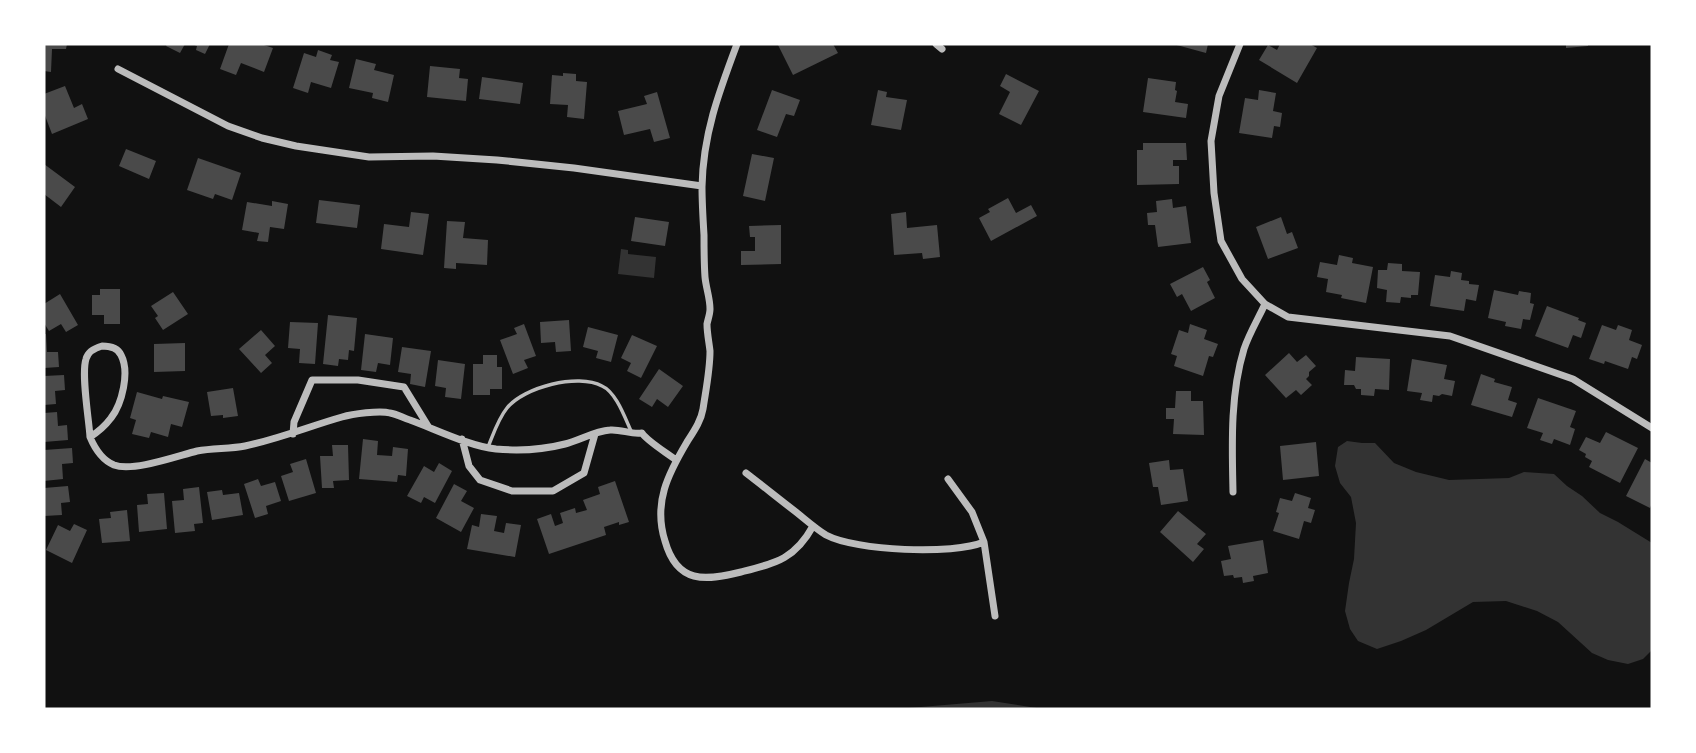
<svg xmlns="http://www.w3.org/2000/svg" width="1696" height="753" font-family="'Roboto Serif',serif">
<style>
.water{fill:#333}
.building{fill:#4a4a4a}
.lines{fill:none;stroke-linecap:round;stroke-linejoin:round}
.service{stroke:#bcbcbc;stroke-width:3.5}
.minor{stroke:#bcbcbc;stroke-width:7}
</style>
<rect width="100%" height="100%" fill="#111"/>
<path class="water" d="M621,249L628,250V254L656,257L654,278L618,274Z
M1347,441L1362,443H1375L1394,463L1416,472L1449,480L1509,478L1524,472L1554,474L1567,486L1582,496L1600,513L1618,522L1652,543V650L1643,659L1628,664L1608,660L1592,653L1558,622L1537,611L1506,601L1473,602L1426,630L1401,641L1377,649L1358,641L1350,629L1345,611L1349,583L1354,559L1356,523L1351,497L1340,483L1335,466L1338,447Z
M992,701L1043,709H897Z"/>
<path class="building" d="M44,44H67L66,49H52L51,72L44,71Z
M167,44H185L180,53L166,46Z
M192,44H210L205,54L196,50L197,46Z
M229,44H261L273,48L264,72L241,63L236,75L220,69Z
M781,44H833L838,53L793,75L778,45Z
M1173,44H1208L1206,53Z
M1280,44H1310L1317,48L1297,83L1259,60L1268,45L1277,50Z
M1566,44H1588V46L1566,48Z
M318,50L332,55L330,60L339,62L331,88L311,82L308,93L293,88L304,53L316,57Z
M356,59L376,64L374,70L394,75L388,102L372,98L373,93L349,88Z
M430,66L460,69L459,78L468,79L466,101L427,97Z
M563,73L576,74V81L587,82L584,119L567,117L568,105L550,104L552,75L563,76Z
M1006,74L1039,91L1021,125L999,114L1010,92L1000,86Z
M482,77L523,83L520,104L479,99Z
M1148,78L1176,82L1175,90L1177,91L1175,102L1188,104L1186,118L1143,112Z
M65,86L74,108L82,104L88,119L52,134L44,113V94Z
M772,90L800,100L794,116L786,114L777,137L757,130Z
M878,90L887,92L886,97L907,100L901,130L871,125Z
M1259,90L1276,93L1273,111L1282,113L1280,127L1274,126L1272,138L1239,133L1245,98L1258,100Z
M657,92L670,138L654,142L650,129L624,135L618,111L647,104L644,96Z
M1143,143H1186L1187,160H1173V166H1179V184L1137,185V150H1143Z
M126,149L156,161L149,179L119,166Z
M752,154L774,158L765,201L743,196Z
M198,158L241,173L232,200L215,194L213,199L187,190Z
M44,164L75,187L61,207L44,194Z
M1008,198L1016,213L1031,205L1037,216L991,241L979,218L990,212L988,209Z
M1172,199L1173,208L1186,206L1191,243L1158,247L1155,225H1148L1147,213L1157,212L1156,201Z
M319,200L360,205L357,228L316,223Z
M272,201L288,204L284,229L270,227L268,242L257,241L259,233L242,230L247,202L272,206Z
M411,212L429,214L423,255L381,249L384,224L409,227Z
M906,212L907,228L937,225L940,257L923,259L922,253L894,255L891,214Z
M635,217L669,222L665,246L631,241Z
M1281,217L1287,234L1292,232L1298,248L1268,259L1256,227Z
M447,221L465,222L463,238L488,240L487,265L456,263V269L444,268Z
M781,225V264L741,265V251H755V237H750L749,226Z
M1339,255L1353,258L1352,263L1373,267L1366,303L1341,298L1342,295L1326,292L1328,279L1317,277L1320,262L1337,265Z
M1388,263L1402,264V271L1420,272L1418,295H1411V298L1401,297L1400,303L1386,302L1387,290L1377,288L1378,270H1387Z
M1203,267L1210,280L1207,282L1215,298L1191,311L1182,294L1177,297L1170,284Z
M1451,271L1462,273L1461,280L1469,281V284L1479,285L1476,301L1466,299L1464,311L1430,306L1435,275L1450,277Z
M100,289H120V324H104V315H92V295H100Z
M1494,290L1518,295L1519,291L1531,293L1530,303L1534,304L1530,320L1523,319L1521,329L1505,326L1506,322L1488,318Z
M173,292L188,314L163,330L155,318L158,316L151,306Z
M60,294L78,325L66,332L61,324L49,331L44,323V304Z
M1547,306L1579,318L1578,320L1586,323L1581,338L1573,335L1568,348L1535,336Z
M328,315L357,318L354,351L349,350L348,360L339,359L338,366L323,364Z
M569,320L571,351L556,352L555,342L541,343L540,322Z
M290,322L318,323L315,364L299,363L300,349L288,348Z
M524,324L536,356L524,360L528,368L513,374L500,340L517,334L514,328Z
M1190,324L1207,330L1204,339L1218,344L1213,357L1209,356L1203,376L1174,366L1177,356L1171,354L1179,330L1188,333Z
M1602,325L1616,330L1618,325L1632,330L1629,340L1642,345L1637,359L1632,357L1628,369L1605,361L1604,364L1589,359Z
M588,327L618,335L611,362L596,358L598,351L583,347Z
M261,330L275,346L265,355L272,363L261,373L239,349Z
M44,334H46L47,352H58L59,367L44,368Z
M365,334L393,338L390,365L378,363L376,372L361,370Z
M632,335L657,346L641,378L627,371L631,363L621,358Z
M185,343V371L154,372V344Z
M402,347L431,351L425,387L410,384L411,374L398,372Z
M1289,353L1297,362L1306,355L1316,366L1309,372V376L1306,379L1312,385L1301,395L1296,390L1286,398L1265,375Z
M483,355H497V367H502V389H490V395H473V364H483Z
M1356,357L1390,359L1389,390L1375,389L1374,396L1361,395V389H1356L1354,385H1344L1345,370L1355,371Z
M1412,359L1447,365L1444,379L1455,381L1452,396L1442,394L1439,396L1433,395L1432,402L1420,400L1422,393L1407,391Z
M438,360L465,364L461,399L445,397L446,388L435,386Z
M659,369L683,386L668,407L657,399L652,407L639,399Z
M1481,374L1495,379L1494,382L1512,387L1508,400L1517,403L1512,417L1471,405Z
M64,375L65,390L55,391L56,404L44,405V376Z
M233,388L238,416L223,418V415L211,416L207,392Z
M1176,391H1191V401H1203L1204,435L1173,434L1174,419H1166V408H1175Z
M137,392L162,399L163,396L189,402L182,427L171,424L168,437L151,432L149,438L132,434L136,420L130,418Z
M1538,398L1576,411L1570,427L1575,429L1570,445L1554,439L1552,444L1540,440L1543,433L1527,428Z
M57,412L58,426L67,425L68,440L44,442V413Z
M1606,432L1638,448L1620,483L1589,467L1592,461L1585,457L1586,454L1579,450L1586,437L1600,443Z
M363,439L378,441L377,455L392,456L393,447L408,449L406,476L398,475L397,482L359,479Z
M1316,442L1319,476L1283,480L1280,446Z
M332,445H348L349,480L333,481L334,488H322L320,456H333Z
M72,448L73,463L62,464L63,479L44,481V450Z
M306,459L316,493L289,501L281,476L293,472L290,464Z
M1645,459L1652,463V503L1650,508L1626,496Z
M1169,460L1170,470L1183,469L1188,501L1161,505L1158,487H1153L1149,463Z
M439,463L452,471L435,503L424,497L421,503L407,496L424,466L434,472Z
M258,479L261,486L275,482L281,501L266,506L268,514L255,518L244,484Z
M615,481L629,522L619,525V522L604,527L606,535L549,554L537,519L551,514L555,526L563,523L560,513L575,508L576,513L587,510L583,500L600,494L598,487Z
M454,484L467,491L461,501L474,508L461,532L436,518Z
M68,486L70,502L61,503L62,515L44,516V488Z
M199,487L203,523L194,524L195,531L175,533L172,501L184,500L183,489Z
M222,490L223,495L239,493L243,515L212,520L207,492Z
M164,493L167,529L139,532L137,505L148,504L147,494Z
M1295,493L1311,498L1308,508L1315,510L1311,523L1304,521L1299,539L1273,531L1279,513L1276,512L1280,498L1292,501Z
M127,510L130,541L102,543L99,519L111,518L110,512Z
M1178,511L1206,534L1197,544L1204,549L1193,562L1160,532Z
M481,514L497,516L494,531L504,533L506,523L521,525L515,557L467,549L472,525L479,527Z
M74,524L87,530L72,563L46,550L58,525L70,531Z
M1263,540L1268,573L1253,576L1254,581L1243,583L1242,577L1234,578L1233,575L1224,576L1221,561L1231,559L1228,546Z"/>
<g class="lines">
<path class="service" d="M488,447C493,435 498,419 507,408C524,387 578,373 602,386C616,392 625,418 631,431"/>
<path class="minor" d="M737,44C719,92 703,134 702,187C702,203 703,219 704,235C704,249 704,263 705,277C706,288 710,298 710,309C710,314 708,319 707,324C707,333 709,342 710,351C710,370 706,389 703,409C701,421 694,431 687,442C668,474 653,503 665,541C677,584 705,581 741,572C776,563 795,559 813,526
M936,44L942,49
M1240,44L1219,96L1211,141L1214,193L1221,241L1242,279L1265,304L1288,317L1450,336L1573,379L1652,428
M118,69L228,126L262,138L296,146L369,157L433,156L497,160L574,168L702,186
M102,346C109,346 118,348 121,355C130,372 122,404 111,418C105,426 98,432 90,437C89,420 81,374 86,359C88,351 95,348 102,346Z
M293,434L294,422L312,380H358L404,387L428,426
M90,437C95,449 102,460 114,465C133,472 177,456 197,451C213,448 230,449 245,446C279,439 310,426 342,417C352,414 380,410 390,413C397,414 403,418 410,420C435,429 469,446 496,449C519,451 542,450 565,444C580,440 595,431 610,430C621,429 632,435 642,433C647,441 667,453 676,460
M462,439L469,466L480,480L512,491H553L584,473L595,434
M746,473C763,486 779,499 796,512C806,520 816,529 826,535C856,551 953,555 984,542
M948,479L972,512L984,542L995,616
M1233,492C1232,445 1230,395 1244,349C1249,334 1258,319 1265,304"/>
</g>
<rect width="1696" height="753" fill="none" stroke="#ffffff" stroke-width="91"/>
</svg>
